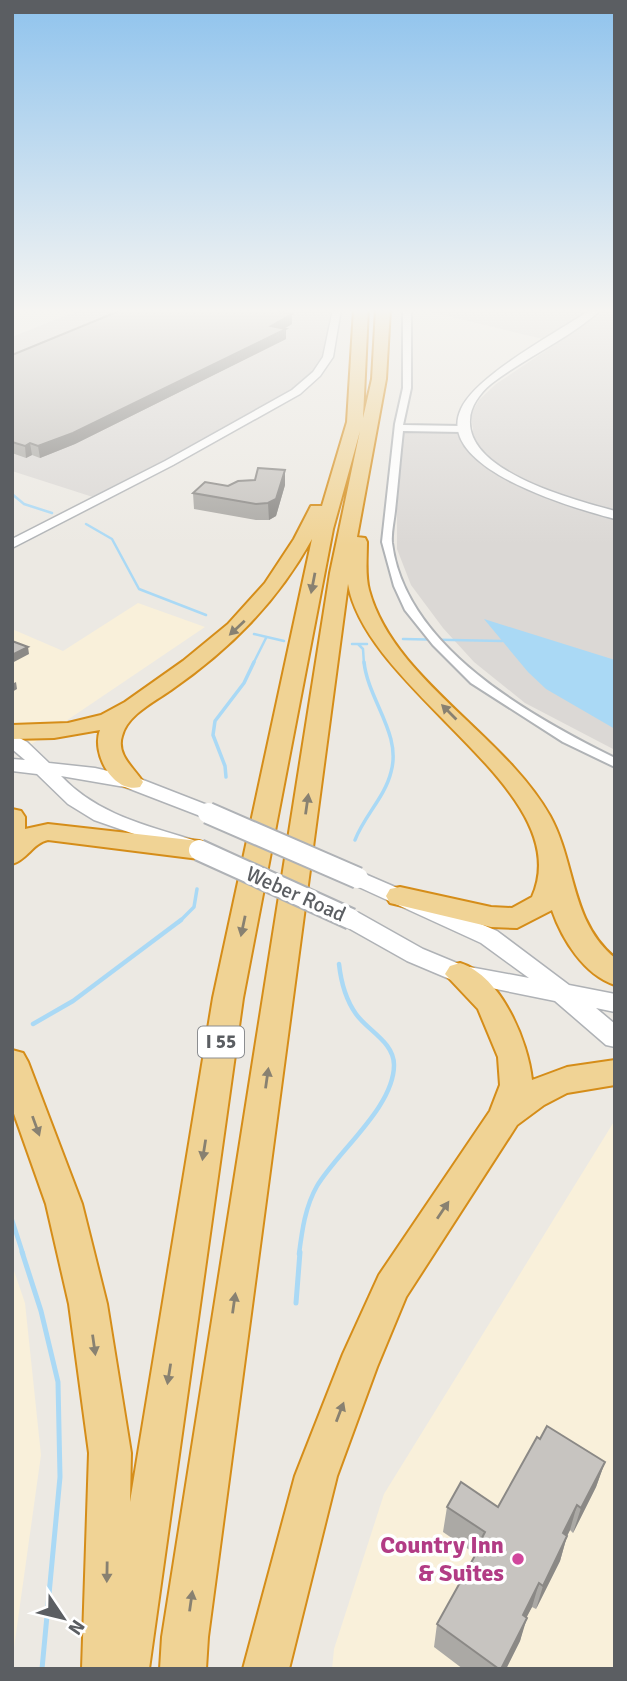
<svg xmlns="http://www.w3.org/2000/svg" width="627" height="1681" font-family="Signika,sans-serif">
<style>
.commercial{fill:#f9f0da}
.industrial{fill:#dbd8d5}
.water{fill:#aad9f5}
.lines{fill:none;stroke-linecap:round;stroke-linejoin:round}
.stream-far3{stroke:#aad9f5;stroke-width:2.5}
.stream-far2{stroke:#aad9f5;stroke-width:3.5}
.stream-far1{stroke:#aad9f5;stroke-width:4.5}
.stream{stroke:#aad9f5;stroke-width:5}
.minor-casing{stroke:#b0b3b6;stroke-width:4}
.tertiary-casing{stroke:#b0b3b6;stroke-width:3}
.secondary-casing{stroke:#afb2b6;stroke-width:3}
.motorway-casing{stroke:#d58d19;stroke-width:4}
.minor{fill:#fff;fill-rule:evenodd}
.tertiary{fill:#fff;fill-rule:evenodd}
.secondary{fill:#fff;fill-rule:evenodd}
.motorway{fill:#f0d395;fill-rule:evenodd}
.secondary-bridge-casing{stroke:#afb2b6;stroke-width:24;stroke-linecap:butt}
.secondary-bridge{stroke:#fff;stroke-width:20}
.wall{fill:#aba9a5}
.shaded-wall{fill:#8b8986}
.building{fill:#c7c4c0;stroke:#8b8986;stroke-width:2}
.oneway{fill:#888171}
.hotel-dot{fill:#d1479c;stroke:#fff;stroke-width:2.5}
.labels{text-anchor:middle;dominant-baseline:central;stroke-width:7;stroke-linejoin:round;paint-order:stroke}
.shield{fill:#fff;stroke:#8c8e91;stroke-width:2}
.shield-label{font-size:19px;font-weight:bold;fill:#5b5e62}
.street-label{font-size:21px;fill:#5b5e62;stroke:#fff}
.near-hotel-label{font-size:24px;font-weight:bold;fill:#b23c85;stroke:#fff;text-anchor:end}
</style>
<rect width="100%" height="100%" fill="#ece9e3"/>
<path class="commercial" d="M138,603L205,627L23,750L12,745V629L63,651Z
M615,1120V1669H332L334,1649L384,1494Z
M12,1265L25,1303L41,1455L12,1662Z"/>
<path class="industrial" d="M82,309H331L330,330L323,358L308,376L289,391L96,498L12,471V337Z
M418,309H592L547,340Z
M608,309H615V750L525,703L474,662L443,628L411,585L397,549V509L404,431H473L471,414L479,400L496,384Z"/>
<path class="water" d="M484,619L615,660V729L546,689L528,672Z"/>
<g class="lines">
<path class="stream-far3" d="M12,494L24,504L52,513
M86,524L112,539L139,589L206,615
M254,634L284,641
M403,639L502,641
M352,644H367
M358,644L363,649L364,664
M253,664L266,638"/>
<path class="stream-far2" d="M226,777L225,766L213,735L215,721L244,683L254,662
M355,840C364,816 385,797 391,772C402,734 368,700 364,662
M179,922L194,907L197,889"/>
<path class="stream-far1" d="M33,1024L73,1001L181,920
M12,1220L23,1254
M299,1254C302,1231 305,1207 317,1186C338,1151 394,1107 394,1065C394,1042 368,1031 356,1014C346,1000 341,982 339,964"/>
<path class="stream" d="M22,1252L41,1311L58,1382L60,1477L42,1669
M296,1303L300,1252"/>
<g class="minor-casing">
<path id="minor" d="M403,309H411V388L403,425L462,426L466,429L462,432L403,431C400,457 398,484 395,511C394,521 391,533 392,543C405,647 530,716 615,758V767L563,742L471,683L433,645L405,610L394,586L382,542L395,424L403,388Z"/>
</g>
<g class="tertiary-casing">
<path id="tertiary" d="M333,309H341L333,357L320,376L300,394L173,465L12,548V539L165,461L292,390L313,372L323,357Z
M592,309H602C569,339 526,357 491,384C480,393 470,407 470,420C467,472 574,500 615,511V519C577,509 433,469 461,409C476,375 559,331 592,309Z"/>
</g>
<g class="secondary-casing">
<path id="secondary" d="M12,734L27,742L49,763L95,768L138,778L215,808L218,813L215,818L208,819L125,787L61,776C97,814 145,825 193,840L197,845L193,850L186,852L94,820L68,804L37,774L12,771V759L25,760L12,749Z
M358,871L497,931L569,985L615,994V1012L596,1008L615,1024V1047L606,1045L555,1001L452,980L407,961L343,925L340,919L343,913L351,911L359,913L423,949L464,966L529,978L481,943L350,883L347,878L350,873Z"/>
</g>
<g class="motorway-casing">
<path id="motorway" d="M354,309H368L363,418L372,379L376,309H390L386,379L357,537L365,538L367,542C367,558 365,575 369,590C393,679 504,734 550,816C576,863 570,921 615,958V985C584,975 562,939 552,910L517,928L491,927L390,903L386,896L390,889L400,887L491,907L512,908L532,897C580,791 367,693 348,584L208,1637L206,1669H160L162,1637L330,573L360,431L333,529L243,998L149,1669H82L89,1453L69,1304L46,1204L12,1108V1050L23,1053L28,1062L82,1204L107,1304L131,1453L130,1502L213,998L312,539C277,602 230,649 171,690C154,702 127,715 122,736C116,755 134,768 143,782L140,787C113,794 91,753 100,730L54,738L12,739V725L68,723L101,715L125,702L183,661L228,624L265,583L294,539L311,506H322L347,422Z
M12,809L21,811L25,817V829L48,824L199,841L208,844L212,850L208,856L199,859L48,840C33,843 27,860 12,864Z
M460,963C501,976 528,1041 532,1080L567,1067L615,1060V1085L567,1093L544,1105L517,1125L406,1297L377,1367L337,1476L289,1669H243L295,1476L343,1354L379,1275L490,1111L500,1085L498,1057L478,1009L445,974L450,966Z"/>
</g>
<use href="#minor" class="minor"/>
<use href="#tertiary" class="tertiary"/>
<use href="#secondary" class="secondary"/>
<use href="#motorway" class="motorway"/>
<g class="secondary-bridge-casing">
<path id="secondary-bridge" d="M208,813L358,878
M199,850L351,919"/>
</g>
<use href="#secondary-bridge" class="secondary-bridge"/>
</g>
<path class="wall" d="M292,314V324L284,329L286,339L75,444L40,458L32,455L26,458L12,453V355Z
M285,470V485L276,516L269,520H256L194,509L193,493L255,480Z
M540,1439L605,1462L596,1487L573,1533L570,1530L567,1536L560,1561L536,1609L532,1607L526,1617L520,1641L506,1669H463L434,1647L437,1624L473,1560L474,1553L443,1532L447,1507H498Z"/>
<path class="shaded-wall" d="M292,314V324L271,336V326Z
M286,329V339L75,444L40,458L38,446Z
M30,443L32,455L26,458L25,446Z
M285,470V485L276,516L269,520L268,503Z
M28,647L29,654L12,663V655Z
M16,682L17,689L12,692V684Z
M605,1462L596,1487L573,1533L581,1508Z
M577,1505L570,1530L556,1558L563,1533Z
M567,1536L560,1561L536,1609L543,1586Z
M539,1583L532,1607L516,1638L523,1615Z
M527,1618L520,1641L506,1669H501Z"/>
<path class="building" d="M124,309H273L292,314L271,326L286,329L73,433L38,446L30,443L25,446L12,442V355Z
M258,468L285,470L276,499L268,503L256,504L193,493L205,482L228,486L238,481L255,480Z
M12,641L28,647L12,655Z
M547,1426L605,1462L581,1508L577,1505L563,1533L567,1536L543,1586L539,1583L523,1615L527,1618L501,1669H499L437,1624L477,1552L475,1551L485,1532L447,1507L461,1482L498,1507L537,1437L540,1439Z"/>
<defs><path id="oneway-solid" d="M-6-.8H1V-3.2L6.5 0L1 3.2V.8H-6Z" transform="scale(1.75)"/></defs>
<g class="oneway">
<use href="#oneway-solid" transform="translate(313 583) rotate(101)"/>
<use href="#oneway-solid" transform="translate(237 628) rotate(137)"/>
<use href="#oneway-solid" transform="translate(449 712) rotate(-135)"/>
<use href="#oneway-solid" transform="translate(307 804) rotate(-82)"/>
<use href="#oneway-solid" transform="translate(243 926) rotate(102)"/>
<use href="#oneway-solid" transform="translate(267 1078) rotate(-82)"/>
<use href="#oneway-solid" transform="translate(36 1126) rotate(70)"/>
<use href="#oneway-solid" transform="translate(204 1150) rotate(99)"/>
<use href="#oneway-solid" transform="translate(443 1210) rotate(-56)"/>
<use href="#oneway-solid" transform="translate(234 1303) rotate(-82)"/>
<use href="#oneway-solid" transform="translate(94 1345) rotate(82)"/>
<use href="#oneway-solid" transform="translate(169 1374) rotate(99)"/>
<use href="#oneway-solid" transform="translate(340 1412) rotate(-69)"/>
<use href="#oneway-solid" transform="translate(107 1572) rotate(91)"/>
<use href="#oneway-solid" transform="translate(191 1601) rotate(-82)"/>
</g>
<linearGradient id="sky" x2="0" y2="1"><stop stop-color="#8fc3ed"/><stop offset="0.57" stop-color="#f6f5f2"/><stop offset="1" stop-color="#f6f5f2" stop-opacity="0"/></linearGradient>
<rect width="627" height="545" fill="url(#sky)"/>
<circle class="hotel-dot" cx="518" cy="1559" r="7"/>
<g class="labels">
<rect class="shield" x="198" y="1026.5" width="46" height="31" rx="5"/>
<g class="shield-label">
<text x="221" y="1042">I 55</text>
</g>
<g class="street-label">
<text transform="translate(296 894) rotate(24)">Weber Road</text>
</g>
<g class="near-hotel-label">
<text x="504" y="1545">Country Inn<tspan x="504" dy="28">&amp; Suites</tspan></text>
</g>
</g>
<rect width="627" height="1681" fill="none" stroke="#5b5e62" stroke-width="28"/>
<g transform="translate(63 1618) rotate(125)" stroke="#ffffff" stroke-width="5" paint-order="stroke">
<path d="M0-5L12 26L0 18L-12 26Z" fill="#5b5e62"/>
<text y="-10" font-size="19" font-weight="bold" text-anchor="middle" fill="#5b5e62">N</text>
</g>
</svg>
